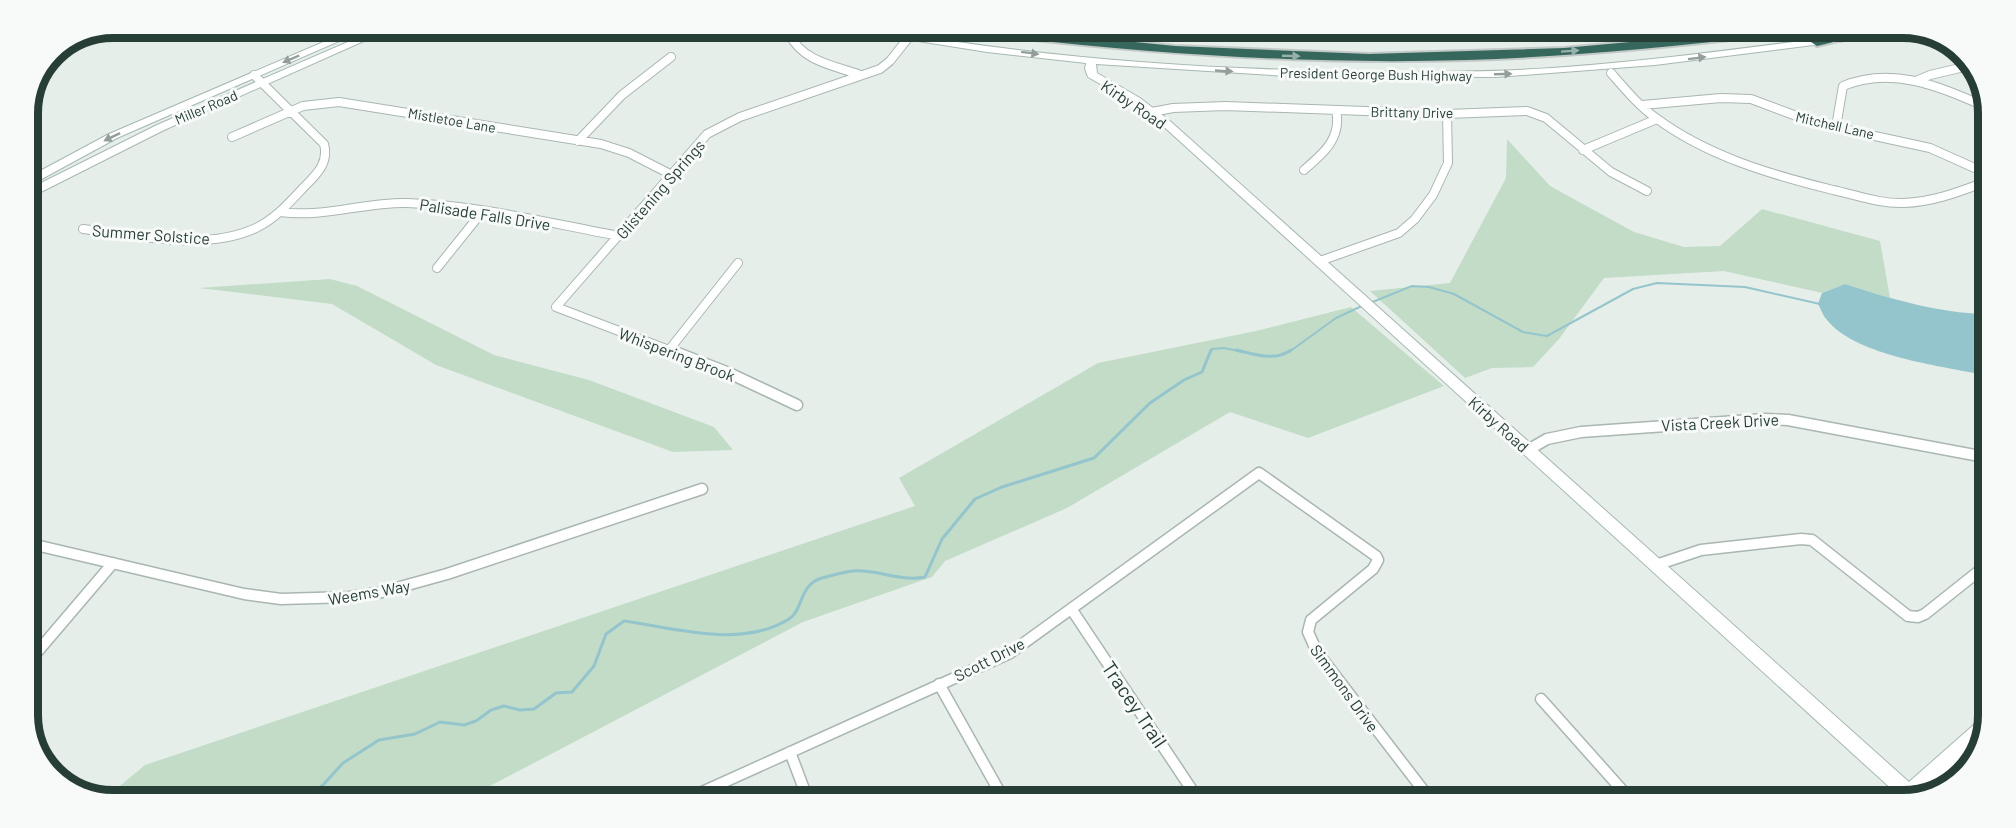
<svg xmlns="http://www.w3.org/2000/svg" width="2016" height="828" font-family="Barlow,sans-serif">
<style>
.green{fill:#c2dcc8}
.water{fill:#95c5cc}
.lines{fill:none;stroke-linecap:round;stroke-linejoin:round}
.stream-far1{stroke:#95c5cc;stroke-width:2}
.stream{stroke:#95c5cc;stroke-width:3}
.street-far1-casing{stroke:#a9b6b1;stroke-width:10}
.street-casing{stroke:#a9b6b1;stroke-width:13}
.secondary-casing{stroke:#a6b8b1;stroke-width:2}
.highway-casing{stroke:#c3c9c7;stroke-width:4}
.street-far1{stroke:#fff;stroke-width:8}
.street{stroke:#fff;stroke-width:10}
.secondary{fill:#fff;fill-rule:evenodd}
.highway{fill:#35675c;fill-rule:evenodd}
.oneway{fill:#96b0aa}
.oneway2{fill:#939e9b}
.labels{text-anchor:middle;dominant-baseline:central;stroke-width:6;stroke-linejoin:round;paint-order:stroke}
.far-street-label{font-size:14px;fill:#273e37;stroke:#f7faf8}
.street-label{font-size:16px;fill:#273e37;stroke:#f7faf8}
.near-street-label{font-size:20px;fill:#273e37;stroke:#f7faf8}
.rim{fill:none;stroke:#273e37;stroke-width:8}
</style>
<rect width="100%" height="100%" fill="#e6eeea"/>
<path class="green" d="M1507,139L1550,186L1634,232L1684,247L1720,246L1762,209L1880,241L1890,298L1845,284L1822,293L1724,271L1604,278L1559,339L1533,367L1492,368L1465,378L1370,291L1450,283L1506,178Z
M330,279L357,286L494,355L589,380L714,427L733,450L673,452L436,365L332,304L199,288Z
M1351,307L1444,386L1308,438L1230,412L1067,508L945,561L932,577L803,622L471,796L109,795L145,765L915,506L899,478L1098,363L1256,331Z"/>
<path class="water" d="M1845,284C1892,299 1937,313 1987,314L1986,370L1974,373C1933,365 1854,354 1827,320C1823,316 1821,309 1818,304L1822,293Z"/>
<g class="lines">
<path class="stream-far1" d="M1370,303L1412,286L1429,287L1454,294L1523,332L1547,336L1633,289L1657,283L1745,287L1820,304
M1211,352L1212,349L1224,348L1243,352
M1289,352L1336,318L1364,305"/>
<path class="stream" d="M1236,350C1254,354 1275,362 1291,350
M309,795L323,785L343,763L379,740L415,734L440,722L464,725L476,721L491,710L504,706L520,710L534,709L556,693L572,692L594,666L606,634L624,621C676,628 741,649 789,619C803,611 799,584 822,578C831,576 843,572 853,571C878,569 899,582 925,577L942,539L975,499L1002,487L1094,458L1150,403L1184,380L1202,372L1211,350"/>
<g class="street-far1-casing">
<path id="street-far1" d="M789,34C803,61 831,65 858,74
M1611,73C1625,89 1639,106 1656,118C1707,156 1772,175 1833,190C1856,195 1880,204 1904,203C1934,202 1961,191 1988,181
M1916,81L1930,75L1973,65
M1642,105L1721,98L1751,99L1815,123L1930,148L1988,174
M1152,112L1173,108L1225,106L1447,114L1527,111L1546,118L1611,172L1647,191
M1836,127L1843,86C1894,65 1942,88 1989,108
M232,137L303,106L339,102L601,144L629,153L672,175
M578,141L622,95L671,57
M1583,150L1657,119
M1304,170C1324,153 1342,138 1336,110
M280,212C324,218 364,202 407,203C478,205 549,223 619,236
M83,229C137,235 204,252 256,228C275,219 290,202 304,187C317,174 329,163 324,144L254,75
M1320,261L1399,233L1415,219L1433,195L1448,163L1447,114
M437,268L482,212
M669,350L738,263
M674,352L556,307L707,134L740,117L880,69L890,61L909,37"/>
</g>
<g class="street-casing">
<path id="street" d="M670,350L729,373L797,405
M1528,450L1547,439L1581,432L1765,419L1788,420L1985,457
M27,543L244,594L281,599L350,597L382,592L447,574L702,489
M1656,565L1701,550L1801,539L1812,540L1908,616L1918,617L1925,614L1984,567
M1072,610L1198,799
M27,664L113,563
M939,684L1003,798
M1541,699L1631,800
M1970,741L1981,750
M790,752L807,797
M691,797L1010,653L1259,473L1376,556L1378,560L1373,569L1311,620L1308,632L1317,652L1430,799"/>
</g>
<g class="secondary-casing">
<path id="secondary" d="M356,28H369L117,138L27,187V178L109,134Z
M380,28H393L164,130L27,199V190L157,125Z
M863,30H883C1031,56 1180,68 1330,71C1392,72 1455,73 1517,70C1632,64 1747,48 1861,33H1889L1884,36L1655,65L1496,77L1287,76L1096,64L1097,73L1140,98L1170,121L1909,782L1977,722L1983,720V739L1918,797L1904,801H1891L1896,793L1162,125L1132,102L1088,77L1085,69L1086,63L987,52L868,33Z"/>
</g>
<g class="highway-casing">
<path id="highway" d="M976,30H1014L1175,46L1369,54L1564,48L1729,33H1763L1757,37C1661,48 1564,57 1467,60C1305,65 1143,53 982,34Z
M1245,31L1492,32L1486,36L1364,38L1251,35Z
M1839,33H1861L1859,36L1817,46L1811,42L1813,39Z"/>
</g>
<use href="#street-far1" class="street-far1"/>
<use href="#street" class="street"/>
<use href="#secondary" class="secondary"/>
<use href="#highway" class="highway"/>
</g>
<defs><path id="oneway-solid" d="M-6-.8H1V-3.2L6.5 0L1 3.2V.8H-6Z" transform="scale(1.5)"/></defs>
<g class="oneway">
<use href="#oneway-solid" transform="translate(1570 51) rotate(-4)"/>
<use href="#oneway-solid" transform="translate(1291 56) rotate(2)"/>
</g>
<g class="oneway2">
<use href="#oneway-solid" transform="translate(1030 53) rotate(7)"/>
<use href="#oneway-solid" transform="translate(1697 58) rotate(-7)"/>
<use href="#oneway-solid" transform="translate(291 59) rotate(157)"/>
<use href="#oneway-solid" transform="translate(1224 71) rotate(3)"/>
<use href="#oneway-solid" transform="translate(1503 74) rotate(-2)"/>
<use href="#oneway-solid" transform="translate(112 137) rotate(154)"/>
</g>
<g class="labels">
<g class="far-street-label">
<text transform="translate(1376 74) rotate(1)">President George Bush Highway</text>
<text transform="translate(206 107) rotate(-23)">Miller Road</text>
<text transform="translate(1412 112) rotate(1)">Brittany Drive</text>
<text transform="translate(452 120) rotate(10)">Mistletoe Lane</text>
<text transform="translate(1835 125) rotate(13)">Mitchell Lane</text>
</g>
<g class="street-label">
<text transform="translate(1134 104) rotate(34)">Kirby Road</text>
<text transform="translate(660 189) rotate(-49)">Glistening Springs</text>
<text transform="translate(485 214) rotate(9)">Palisade Falls Drive</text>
<text transform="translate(151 234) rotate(4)">Summer Solstice</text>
<text transform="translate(677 354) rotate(21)">Whispering Brook</text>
<text transform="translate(1720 422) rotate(-3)">Vista Creek Drive</text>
<text transform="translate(1499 424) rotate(42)">Kirby Road</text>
<text transform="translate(369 592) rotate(-10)">Weems Way</text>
<text transform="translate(989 659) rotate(-27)">Scott Drive</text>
<text transform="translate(1345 688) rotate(54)">Simmons Drive</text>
</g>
<g class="near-street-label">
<text transform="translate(1135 704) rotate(56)">Tracey Trail</text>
</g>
</g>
<path d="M0 0H2016V828H0ZM113 38H1903A75 75 0 0 1 1978 113V715A75 75 0 0 1 1903 790H113A75 75 0 0 1 38 715V113A75 75 0 0 1 113 38Z" fill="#f7faf8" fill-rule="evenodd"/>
<path class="rim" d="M113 38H1903A75 75 0 0 1 1978 113V715A75 75 0 0 1 1903 790H113A75 75 0 0 1 38 715V113A75 75 0 0 1 113 38Z"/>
</svg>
